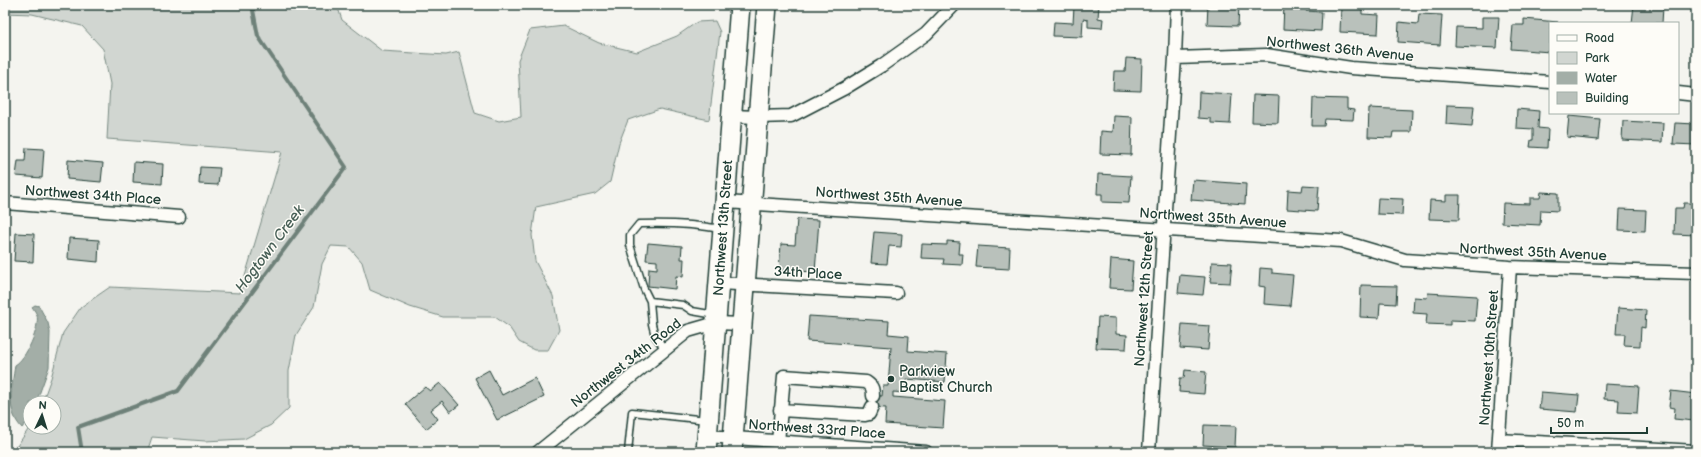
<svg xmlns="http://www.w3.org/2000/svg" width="1701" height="457" font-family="'Balsamiq Sans',sans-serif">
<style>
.green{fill:#d1d6d1;stroke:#788a82}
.water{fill:#a3aea7;stroke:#6e8179}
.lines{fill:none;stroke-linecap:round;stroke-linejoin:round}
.stream{stroke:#6e8179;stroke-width:4}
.building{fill:#b9c1bb;stroke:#1f3d34}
.service-casing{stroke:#1f3d34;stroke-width:9}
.minor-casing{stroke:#1f3d34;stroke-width:15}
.primary-casing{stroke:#1f3d34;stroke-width:22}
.service{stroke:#fdfcf7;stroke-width:6}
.minor{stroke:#fdfcf7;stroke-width:12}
.primary{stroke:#fdfcf7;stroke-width:19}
.poi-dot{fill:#1f3d34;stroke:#fdfcf7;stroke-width:1.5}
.labels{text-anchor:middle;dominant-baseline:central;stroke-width:3;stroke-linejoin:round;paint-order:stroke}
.street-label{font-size:14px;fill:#1f3d34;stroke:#fdfcf7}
.poi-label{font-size:14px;fill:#1f3d34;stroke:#fdfcf7;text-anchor:start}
.water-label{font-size:15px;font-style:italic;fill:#475f56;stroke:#fdfcf7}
</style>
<rect width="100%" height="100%" fill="#f4f4ef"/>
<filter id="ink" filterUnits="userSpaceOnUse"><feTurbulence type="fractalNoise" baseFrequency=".025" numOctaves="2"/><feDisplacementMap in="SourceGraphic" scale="8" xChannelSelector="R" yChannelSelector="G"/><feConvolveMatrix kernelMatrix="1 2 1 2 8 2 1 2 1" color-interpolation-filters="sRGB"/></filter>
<g filter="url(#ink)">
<path class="green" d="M5,5H337L342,20L382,51L446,55L459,52L475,113L499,121L521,117L518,60L530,30L564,26L599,43L637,52L677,36L697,22L715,21L720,32L709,120L660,109L628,120L619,143L610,182L595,194L536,207L532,235L535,261L553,296L559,330L548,350H534L519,342L509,327L495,317H443L410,307L370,290L362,262L349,247L331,246L322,264L314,307L296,335L289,371V408L271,425L244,439L205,441L152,437L147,452H8L17,446L30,427H54V403H42L51,378L63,333L81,307L110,287L240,293L282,152L107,139L110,84L103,49L82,26L32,14L5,13Z"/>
<path class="water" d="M35,305L39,306L48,323L50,332L49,367L36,403H30V417L22,428C5,410 12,388 15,365C26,359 40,328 37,315C36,313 34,309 32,307Z"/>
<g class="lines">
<path class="stream" d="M82,452L78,427L178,391L346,167L258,36L252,5"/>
</g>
<path class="building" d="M1079,5H1099L1098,18L1103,19L1102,28L1088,27V20L1083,19L1082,37L1053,36L1054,22L1073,23L1074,7H1079Z
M1208,5H1239L1238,26L1207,25Z
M1284,5H1307L1306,11L1322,12L1321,31L1283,29Z
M1634,5L1663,7L1662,23H1632Z
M1341,7L1362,8V14L1379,15L1378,34L1340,32Z
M1419,14L1442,15L1440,45L1398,42L1399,22L1418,24Z
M1482,17H1499L1497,48L1455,46L1456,27L1482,28Z
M1524,19L1558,22L1550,23V52L1511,49L1513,25H1524Z
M1126,58L1142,59L1141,91L1113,90L1114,71H1125Z
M1199,92L1232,94L1230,124L1211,123V119L1198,118Z
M1253,95L1279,96L1278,123L1252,122Z
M1313,98L1347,99V109L1354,110L1353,120L1325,119L1324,126H1312Z
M1447,105L1474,106L1472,126L1446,124Z
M1369,108L1412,110L1411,132H1393L1392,138L1368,137Z
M1517,109L1539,111L1538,128L1548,129L1547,148L1530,147L1531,140H1533V129L1516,128Z
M1114,116L1132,117L1131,155L1100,154L1101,131L1113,132Z
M1569,116L1600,119L1598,140L1567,137Z
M1623,121L1663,123L1662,142L1622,140Z
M1675,123L1696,124V145L1673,144Z
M26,148L44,149L42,178L16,176L18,161H25Z
M68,160L103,163L101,182L67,179Z
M134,162L163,164L162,184L133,182Z
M200,167L220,168L218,185L199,184Z
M1098,174L1131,176L1129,203L1102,202V194H1097Z
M1193,180L1246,184L1245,204L1191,200Z
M1303,185L1319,186L1317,211L1287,209L1288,190L1302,191Z
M1541,192L1558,193V211L1541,210L1540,225L1502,223L1503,203L1530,204V198H1540Z
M1446,195H1460L1459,220L1429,219L1430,200L1446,201Z
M1378,198L1403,199L1402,215L1377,214Z
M1684,203H1696V235L1674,234L1675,208H1683Z
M1620,209L1646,210L1645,231L1619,230Z
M797,219L819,220L815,272L779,270L781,244L795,245Z
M874,232L902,234L901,247L889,246L887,264L871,263Z
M16,233L34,234L33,262L14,261Z
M69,238L99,240L98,262L68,259Z
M947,241L960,242L959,254H963L962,265L943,264L944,259L921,258L922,244L947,245Z
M648,243L682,246L681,259H684L683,277L676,276L675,289L648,286L649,268L657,269V261L646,260Z
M978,246L1010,248L1009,269L976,267Z
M1111,259L1133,261L1131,289L1109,288Z
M1212,262L1232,263L1230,283L1210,282Z
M1260,268L1272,269V273L1293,275L1290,306L1264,304L1265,287L1259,286Z
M1180,275L1205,277L1203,295L1178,293Z
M1361,285L1397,286L1396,304L1380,303L1379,318L1360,317Z
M1428,293L1477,296L1475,321L1450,320V325L1426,324L1427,314L1413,313L1414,297L1427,298Z
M1618,308L1646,310L1645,328L1641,327L1640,346L1624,345L1625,334H1616Z
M809,316L889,321L888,334L909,336L908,351L947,354L945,382L906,379L905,393L893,392V397L945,401L943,428L885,424L886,408L867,407L868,395L882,396L883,386H888L891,347L807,341Z
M1098,317L1116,318V334L1127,335L1126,349L1096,348Z
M1182,324L1210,326L1208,350L1180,348Z
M489,370L502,395L535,378L544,397L497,420L475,378Z
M1185,370L1206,372L1204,394L1179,392L1180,378H1184Z
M440,383L459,405L450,412L442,401L431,410L438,419L426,429L405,404L425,387L430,391Z
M1605,384L1639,386L1637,413L1618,412L1619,400L1604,399Z
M1671,391L1696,394L1694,421L1674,419L1675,408L1669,407Z
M1541,392L1579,395L1577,412L1539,409Z
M1204,425L1236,426L1235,447L1203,445Z"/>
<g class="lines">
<g class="service-casing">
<path id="service" d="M650,301L683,305L692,311L715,315
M665,349L655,336L652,324L650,301L644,289L630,245V235L639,224C666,223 694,224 721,229
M628,452L632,412L707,420"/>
</g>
<g class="minor-casing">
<path id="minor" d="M1175,58L1266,55L1351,68L1550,82
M1678,93L1696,95
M731,116L758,117L791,116L845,88L881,66L926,34L954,5
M725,202L1341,241L1405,260L1510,267L1696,273
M5,203L179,217
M719,283L896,293
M780,410L865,415L869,414L872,407
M707,436L926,452
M1499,440L1696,451
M778,442L784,376L866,382C872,386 873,388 873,396
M538,452L688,331L716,323L742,324
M1149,452L1175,58L1177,5
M1498,452L1510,267"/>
</g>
<g class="primary-casing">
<path id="primary" d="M706,452L740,5
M732,452L767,5"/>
</g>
<use href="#service" class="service"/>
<use href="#minor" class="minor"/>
<use href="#primary" class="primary"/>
</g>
</g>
<circle class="poi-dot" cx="891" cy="379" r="4"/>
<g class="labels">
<g class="street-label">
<text transform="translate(1340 49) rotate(6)">Northwest 36th Avenue</text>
<text transform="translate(93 195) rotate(4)">Northwest 34th Place</text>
<text transform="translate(889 197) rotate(4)">Northwest 35th Avenue</text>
<text transform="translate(1213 218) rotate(4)">Northwest 35th Avenue</text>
<text transform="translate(723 228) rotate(-86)">Northwest 13th Street</text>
<text transform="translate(1533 252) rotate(3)">Northwest 35th Avenue</text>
<text transform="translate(808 273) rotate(3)">34th Place</text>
<text transform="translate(1144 299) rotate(-86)">Northwest 12th Street</text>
<text transform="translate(1489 358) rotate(-86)">Northwest 10th Street</text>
<text transform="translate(626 363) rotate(-38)">Northwest 34th Road</text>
<text transform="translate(817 429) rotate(4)">Northwest 33rd Place</text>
</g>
<g class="poi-label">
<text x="899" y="371">Parkview<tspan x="899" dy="16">Baptist Church</tspan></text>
</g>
<g class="water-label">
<text transform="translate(270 249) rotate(-53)">Hogtown Creek</text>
</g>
</g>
<rect width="1701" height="457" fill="none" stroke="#fdfcf7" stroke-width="20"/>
<rect x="10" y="10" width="1681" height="437" fill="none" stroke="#1f3d34" stroke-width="1.5" filter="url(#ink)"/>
<rect x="1549" y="22" width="130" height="92" fill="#fdfcf7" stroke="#a4b0a9"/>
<rect x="1557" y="35" width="20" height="6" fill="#fdfcf7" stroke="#a4b0a9"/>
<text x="1585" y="42" font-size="12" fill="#1f3d34">Road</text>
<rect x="1557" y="52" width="20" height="12" fill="#d1d6d1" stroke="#a4b0a9"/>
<text x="1585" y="62" font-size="12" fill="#1f3d34">Park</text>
<rect x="1557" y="72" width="20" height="12" fill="#a3aea7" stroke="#a4b0a9"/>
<text x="1585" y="82" font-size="12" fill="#1f3d34">Water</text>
<rect x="1557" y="92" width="20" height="12" fill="#b9c1bb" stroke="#a4b0a9"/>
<text x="1585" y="102" font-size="12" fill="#1f3d34">Building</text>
<g transform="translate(42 415) rotate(4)"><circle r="19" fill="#fdfcf7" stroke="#a4b0a9"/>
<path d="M0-3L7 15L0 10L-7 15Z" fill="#1f3d34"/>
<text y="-6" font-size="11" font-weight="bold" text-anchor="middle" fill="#1f3d34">N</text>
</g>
<path d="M1551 427v6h96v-6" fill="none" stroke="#1f3d34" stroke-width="2"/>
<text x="1557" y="427" font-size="12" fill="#1f3d34" stroke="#fdfcf7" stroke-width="3" paint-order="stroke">50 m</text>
</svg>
